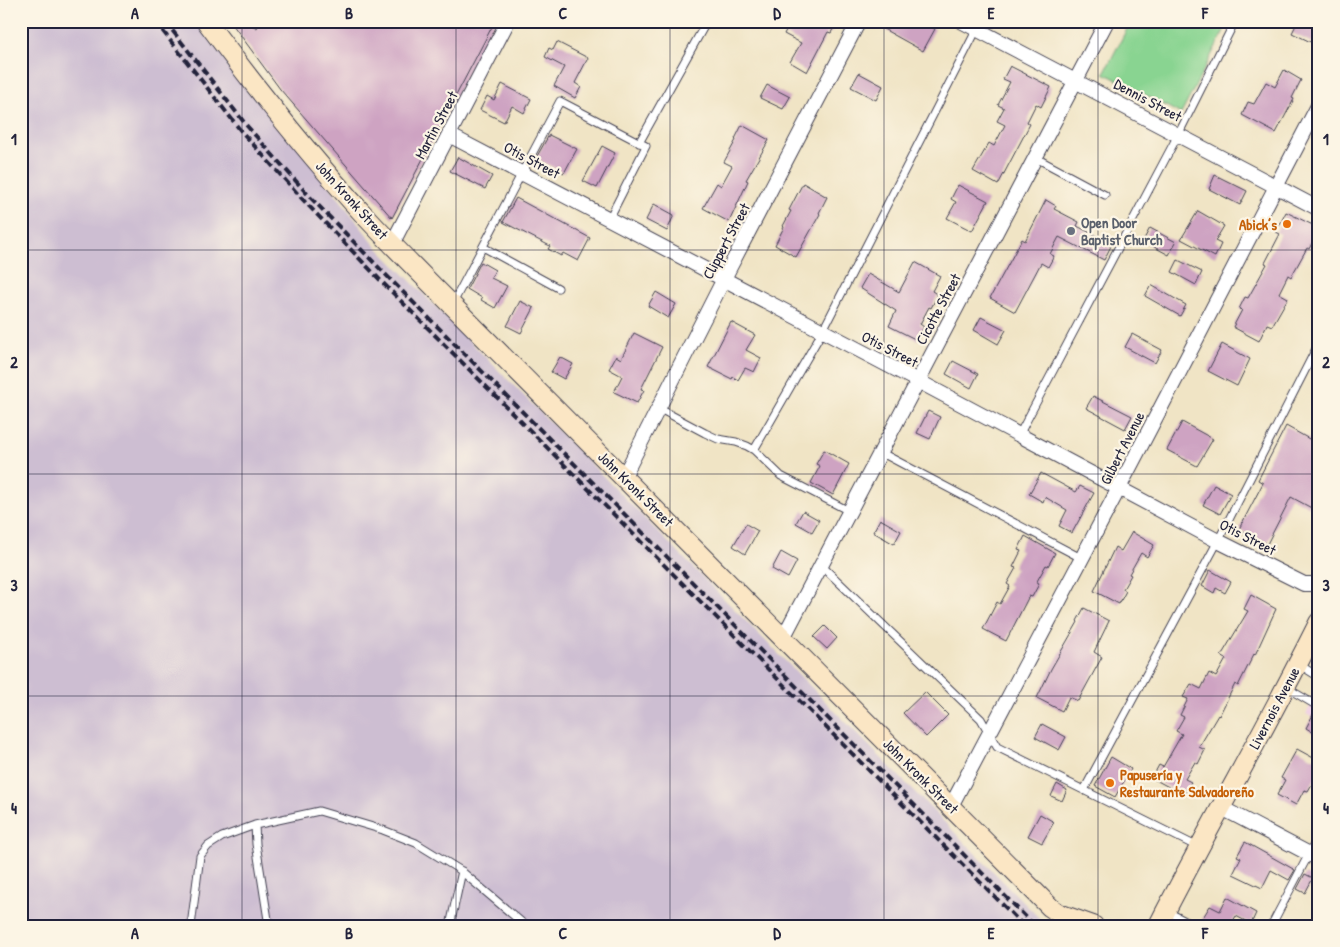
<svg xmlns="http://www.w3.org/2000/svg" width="1340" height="947" font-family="'Patrick Hand',sans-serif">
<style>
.built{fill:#efd0e5}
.industrial{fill:#cdbed2}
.green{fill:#89d491;stroke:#567b66}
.building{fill:#cea3c2}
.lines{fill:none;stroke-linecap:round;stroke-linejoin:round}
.lane-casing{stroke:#413f50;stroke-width:9}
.street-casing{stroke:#413f50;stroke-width:16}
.secondary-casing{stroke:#413f50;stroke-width:21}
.lane{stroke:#fff;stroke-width:7}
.street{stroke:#fff;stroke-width:14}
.secondary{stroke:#fbe6c4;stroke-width:19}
.rail{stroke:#22223b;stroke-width:4;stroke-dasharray:8 4;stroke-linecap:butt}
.grid{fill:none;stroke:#22223b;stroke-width:1;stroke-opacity:0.55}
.food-dot{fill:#e8710a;stroke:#fcf5e5;stroke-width:2}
.worship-dot{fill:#6b7280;stroke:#fcf5e5;stroke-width:2}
.labels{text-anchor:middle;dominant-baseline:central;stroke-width:4.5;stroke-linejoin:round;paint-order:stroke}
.street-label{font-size:15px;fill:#22223b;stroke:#fcf5e5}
.worship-label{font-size:15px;font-weight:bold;fill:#5b616d;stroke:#fcf5e5;text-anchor:start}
.food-label{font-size:15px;font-weight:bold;fill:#c56008;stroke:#fcf5e5;text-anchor:end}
.neatline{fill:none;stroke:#22223b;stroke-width:2}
.grid-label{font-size:16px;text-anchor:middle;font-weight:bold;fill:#22223b}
</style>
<rect width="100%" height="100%" fill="#fcf5e5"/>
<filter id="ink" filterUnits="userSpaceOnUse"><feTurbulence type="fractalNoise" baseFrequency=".02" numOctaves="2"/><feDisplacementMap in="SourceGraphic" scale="10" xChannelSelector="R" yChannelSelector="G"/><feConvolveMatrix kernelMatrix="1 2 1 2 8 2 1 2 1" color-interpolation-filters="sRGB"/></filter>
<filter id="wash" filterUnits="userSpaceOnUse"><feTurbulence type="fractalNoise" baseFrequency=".0096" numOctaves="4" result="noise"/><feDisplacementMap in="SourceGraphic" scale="20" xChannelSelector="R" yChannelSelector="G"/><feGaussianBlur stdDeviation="1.12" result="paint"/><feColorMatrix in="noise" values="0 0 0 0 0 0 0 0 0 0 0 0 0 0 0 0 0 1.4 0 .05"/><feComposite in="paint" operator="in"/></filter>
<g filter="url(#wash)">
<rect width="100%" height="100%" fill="#f0e4c5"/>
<path class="built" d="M1319,690V721L1306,714Z"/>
<path class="industrial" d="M21,21H203L374,244L1047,926H21Z"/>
<path class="green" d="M1131,21H1229L1181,114L1104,73Z"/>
<g id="blocks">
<path class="building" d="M230,21H245L257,28L261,21H495L392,218L280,89Z
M791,21H837L831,33L828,32L807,72L790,62L801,43L784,34Z
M869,21H921L935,29L923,51Z
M1298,21H1319V46L1292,33Z
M557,42L588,58L575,83L581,87L575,98L554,86L564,67L545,57L549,48L553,50Z
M1010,66L1051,87L1041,107L1036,104L1027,122L1030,124L998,185L973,171L989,143L994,146L1005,125L997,121L1004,108L998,105L1010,82L1003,79Z
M1284,70L1301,80L1292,98L1294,99L1276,133L1242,115L1248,102L1254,104L1266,82L1275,87Z
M859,73L883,86L876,100L851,87Z
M502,84L531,99L524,113L512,106L504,122L480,110L487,96L494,100Z
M767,85L790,97L783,109L760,98Z
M742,125L769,140L746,180L748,181L729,222L703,208L717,183L721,186L732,166L724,162L736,140L735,139Z
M549,135L577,149L564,173L536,158Z
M602,146L615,153L597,188L583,181Z
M458,157L492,176L485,189L450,171Z
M1215,175L1247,191L1240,205L1209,189Z
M803,183L827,197L819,213L820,214L796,257L775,245L784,227L783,226L791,211L789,210Z
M958,185L988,201L972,231L947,218L956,202L951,199Z
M516,198L590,238L578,261L563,253L561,256L548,249L550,246L503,222Z
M1046,200L1056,206L1054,209L1079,222L1077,226L1112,244L1104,260L1059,237L1050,254L1054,256L1048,267L1041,263L1015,312L990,298L1022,239L1025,241Z
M654,204L674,215L667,231L646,220Z
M1198,211L1224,226L1215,241L1221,244L1215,257L1181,239Z
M1286,212L1319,228V230L1309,249L1307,248L1291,277L1288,275L1279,293L1288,298L1272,326L1267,324L1259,341L1233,327L1242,310L1239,309L1245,297L1248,298L1267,264L1265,263L1280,234L1276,232Z
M1150,228L1176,242L1169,255L1143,241Z
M1178,260L1202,272L1196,285L1172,272Z
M481,262L495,270L491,278L507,286L495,308L481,300L482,298L467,289Z
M915,262L940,276L932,291L938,295L931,308L929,307L920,324L924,327L917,340L889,326L896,311L860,288L868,274L899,292Z
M1151,285L1186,305L1180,316L1145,296Z
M656,292L676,304L668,318L648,306Z
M520,301L534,308L521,333L507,326Z
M981,317L1006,330L998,344L974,330Z
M731,322L755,335L746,350L761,358L754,372L745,368L738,380L733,377L732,379L708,367Z
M634,333L662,347L641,389L644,390L637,403L614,392L622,376L609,369L616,356L621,359Z
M1132,334L1162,350L1155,363L1125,347Z
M1222,344L1250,359L1237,386L1208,371Z
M560,357L573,364L564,379L551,372Z
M953,361L978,374L971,388L946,374Z
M1093,396L1132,416L1125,429L1086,408Z
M928,411L940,417L930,439L917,433Z
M1182,422L1213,439L1197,466L1167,450Z
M1319,425V512L1291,497L1267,544L1239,529L1263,483L1258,480L1286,426L1311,440Z
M824,450L849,464L833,495L811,483L820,466L816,464Z
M1041,473L1076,492L1080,486L1094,493L1072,533L1059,526L1067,510L1045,497L1043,502L1029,494Z
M1214,485L1231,494L1220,514L1203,505Z
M803,511L819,520L812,532L796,523Z
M880,519L901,531L894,544L873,532Z
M746,524L758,531L745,554L733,546Z
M1132,532L1154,545L1147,557L1141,553L1129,574L1131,575L1123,589L1126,591L1119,604L1094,591L1115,547L1121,551Z
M1025,536L1055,553L1048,566L1046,565L1036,583L1039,584L1032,597L1029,596L1006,641L983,629L997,602L1000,604L1010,586L1007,584L1016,568L1013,567L1021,551L1018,550Z
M781,552L797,561L788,578L772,569Z
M1210,570L1231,582L1225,593L1216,588L1214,593L1202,586Z
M1251,595L1276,609L1255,655L1254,654L1238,686L1235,684L1219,716L1218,715L1199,747L1205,750L1198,764L1195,762L1185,779L1191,782L1185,793L1178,789L1176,791L1152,778L1159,765L1163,767L1182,734L1176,731L1184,717L1180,715L1188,699L1183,697L1191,684L1201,689L1209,673L1216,677L1226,659L1221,656L1248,611L1244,609Z
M1084,608L1109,621L1094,652L1102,657L1078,701L1069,697L1062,711L1037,698L1051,669L1078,622L1077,621Z
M825,626L837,638L827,649L814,637Z
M925,692L948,715L926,737L903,713Z
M1315,711L1319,712V736L1306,728Z
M1042,724L1066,737L1059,750L1035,737Z
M1297,749L1319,761V778L1316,777L1308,791L1304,790L1296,805L1277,795L1285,780L1281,778Z
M1111,757L1131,769L1115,797L1095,786Z
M1057,784L1067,790L1062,801L1051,796Z
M1040,814L1054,822L1042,843L1028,836Z
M1245,842L1295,870L1289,880L1271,870L1262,888L1233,874L1241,858L1237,856Z
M1305,874L1313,878L1305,893L1297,889Z
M1227,897L1256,913L1251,924L1236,916L1230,926H1213L1202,919L1210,906L1220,911Z"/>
</g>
</g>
<g filter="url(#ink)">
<use href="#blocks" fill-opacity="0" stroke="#413f50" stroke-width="1"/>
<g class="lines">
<g class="lane-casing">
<path id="lane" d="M639,143L707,21
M1036,158L1105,195
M483,247L558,288
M453,303L560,101L646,146L609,219
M658,408L705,433L718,439L736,442L747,446L754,450L781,476L849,511
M1019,435L1178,135L1235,21
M754,450L822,332L981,21
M880,452L1081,558
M821,565L981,719L997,747L1198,847
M1298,664L1319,677
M1287,688L1319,707
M1084,790L1218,541L1319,343
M1166,911L1195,926
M191,926L200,856L208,846L222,837L255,825
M269,926L256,844L255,825L319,811L383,830L416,843L460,870L526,926
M450,926L462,871
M1271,926L1319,835"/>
</g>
<g class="street-casing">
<path id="street" d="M961,21L1319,209
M449,135L918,381L1218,541L1304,584H1319
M392,244L508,21
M624,476L730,267L859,21
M783,638L1107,21
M951,806L1119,488L1319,104
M1220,807L1319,859"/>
</g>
<g class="secondary-casing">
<path id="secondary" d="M206,21C256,88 308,154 365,216C393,246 423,276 452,305L1050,907L1060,914L1094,926
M1158,926C1210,824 1268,725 1319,622"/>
</g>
<use href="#lane" class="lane"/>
<use href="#street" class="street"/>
<use href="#secondary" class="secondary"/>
<path class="rail" d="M155,21L241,131L306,203L384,284L1024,926
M165,21L247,126L311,198L390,279L1035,926"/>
</g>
</g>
<path class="grid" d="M242,21V926M456,21V926M670,21V926M884,21V926M1098,21V926M21,250H1319M21,474H1319M21,696H1319"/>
<g class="food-dot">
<circle cx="1287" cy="224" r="5"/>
<circle cx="1110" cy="783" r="5"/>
</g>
<circle class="worship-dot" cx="1071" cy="231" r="5"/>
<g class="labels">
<g class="street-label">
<text transform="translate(1148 100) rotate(28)">Dennis Street</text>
<text transform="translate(436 125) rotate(-62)">Martin Street</text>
<text transform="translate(532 160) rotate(28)">Otis Street</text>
<text transform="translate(352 200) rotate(48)">John Kronk Street</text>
<text transform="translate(726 241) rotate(-62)">Clippert Street</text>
<text transform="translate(938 309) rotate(-62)">Cicotte Street</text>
<text transform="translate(890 349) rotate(27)">Otis Street</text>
<text transform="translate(1122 448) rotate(-63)">Gilbert Avenue</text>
<text transform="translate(636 489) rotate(45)">John Kronk Street</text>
<text transform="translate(1248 537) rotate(27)">Otis Street</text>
<text transform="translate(1274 708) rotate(-62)">Livernois Avenue</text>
<text transform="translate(921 776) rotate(45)">John Kronk Street</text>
</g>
<g class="worship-label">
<text x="1081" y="222">Open Door<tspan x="1081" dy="17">Baptist Church</tspan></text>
</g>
<g class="food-label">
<text x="1277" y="224">Abick’s</text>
<text x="1120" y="774" text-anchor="start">Papusería y<tspan x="1120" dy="17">Restaurante Salvadoreño</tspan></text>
</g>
</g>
<rect width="1340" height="947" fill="none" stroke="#fcf5e5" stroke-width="55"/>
<rect x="28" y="28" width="1284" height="892" class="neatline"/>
<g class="grid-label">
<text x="135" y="19">A</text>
<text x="349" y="19">B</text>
<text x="563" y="19">C</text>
<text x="777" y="19">D</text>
<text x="991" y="19">E</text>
<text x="1205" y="19">F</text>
<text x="14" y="145">1</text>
<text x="1326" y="145">1</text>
<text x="14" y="368">2</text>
<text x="1326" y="368">2</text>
<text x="14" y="591">3</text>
<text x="1326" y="591">3</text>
<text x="14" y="814">4</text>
<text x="1326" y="814">4</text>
<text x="135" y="939">A</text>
<text x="349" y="939">B</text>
<text x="563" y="939">C</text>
<text x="777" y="939">D</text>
<text x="991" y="939">E</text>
<text x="1205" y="939">F</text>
</g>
</svg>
